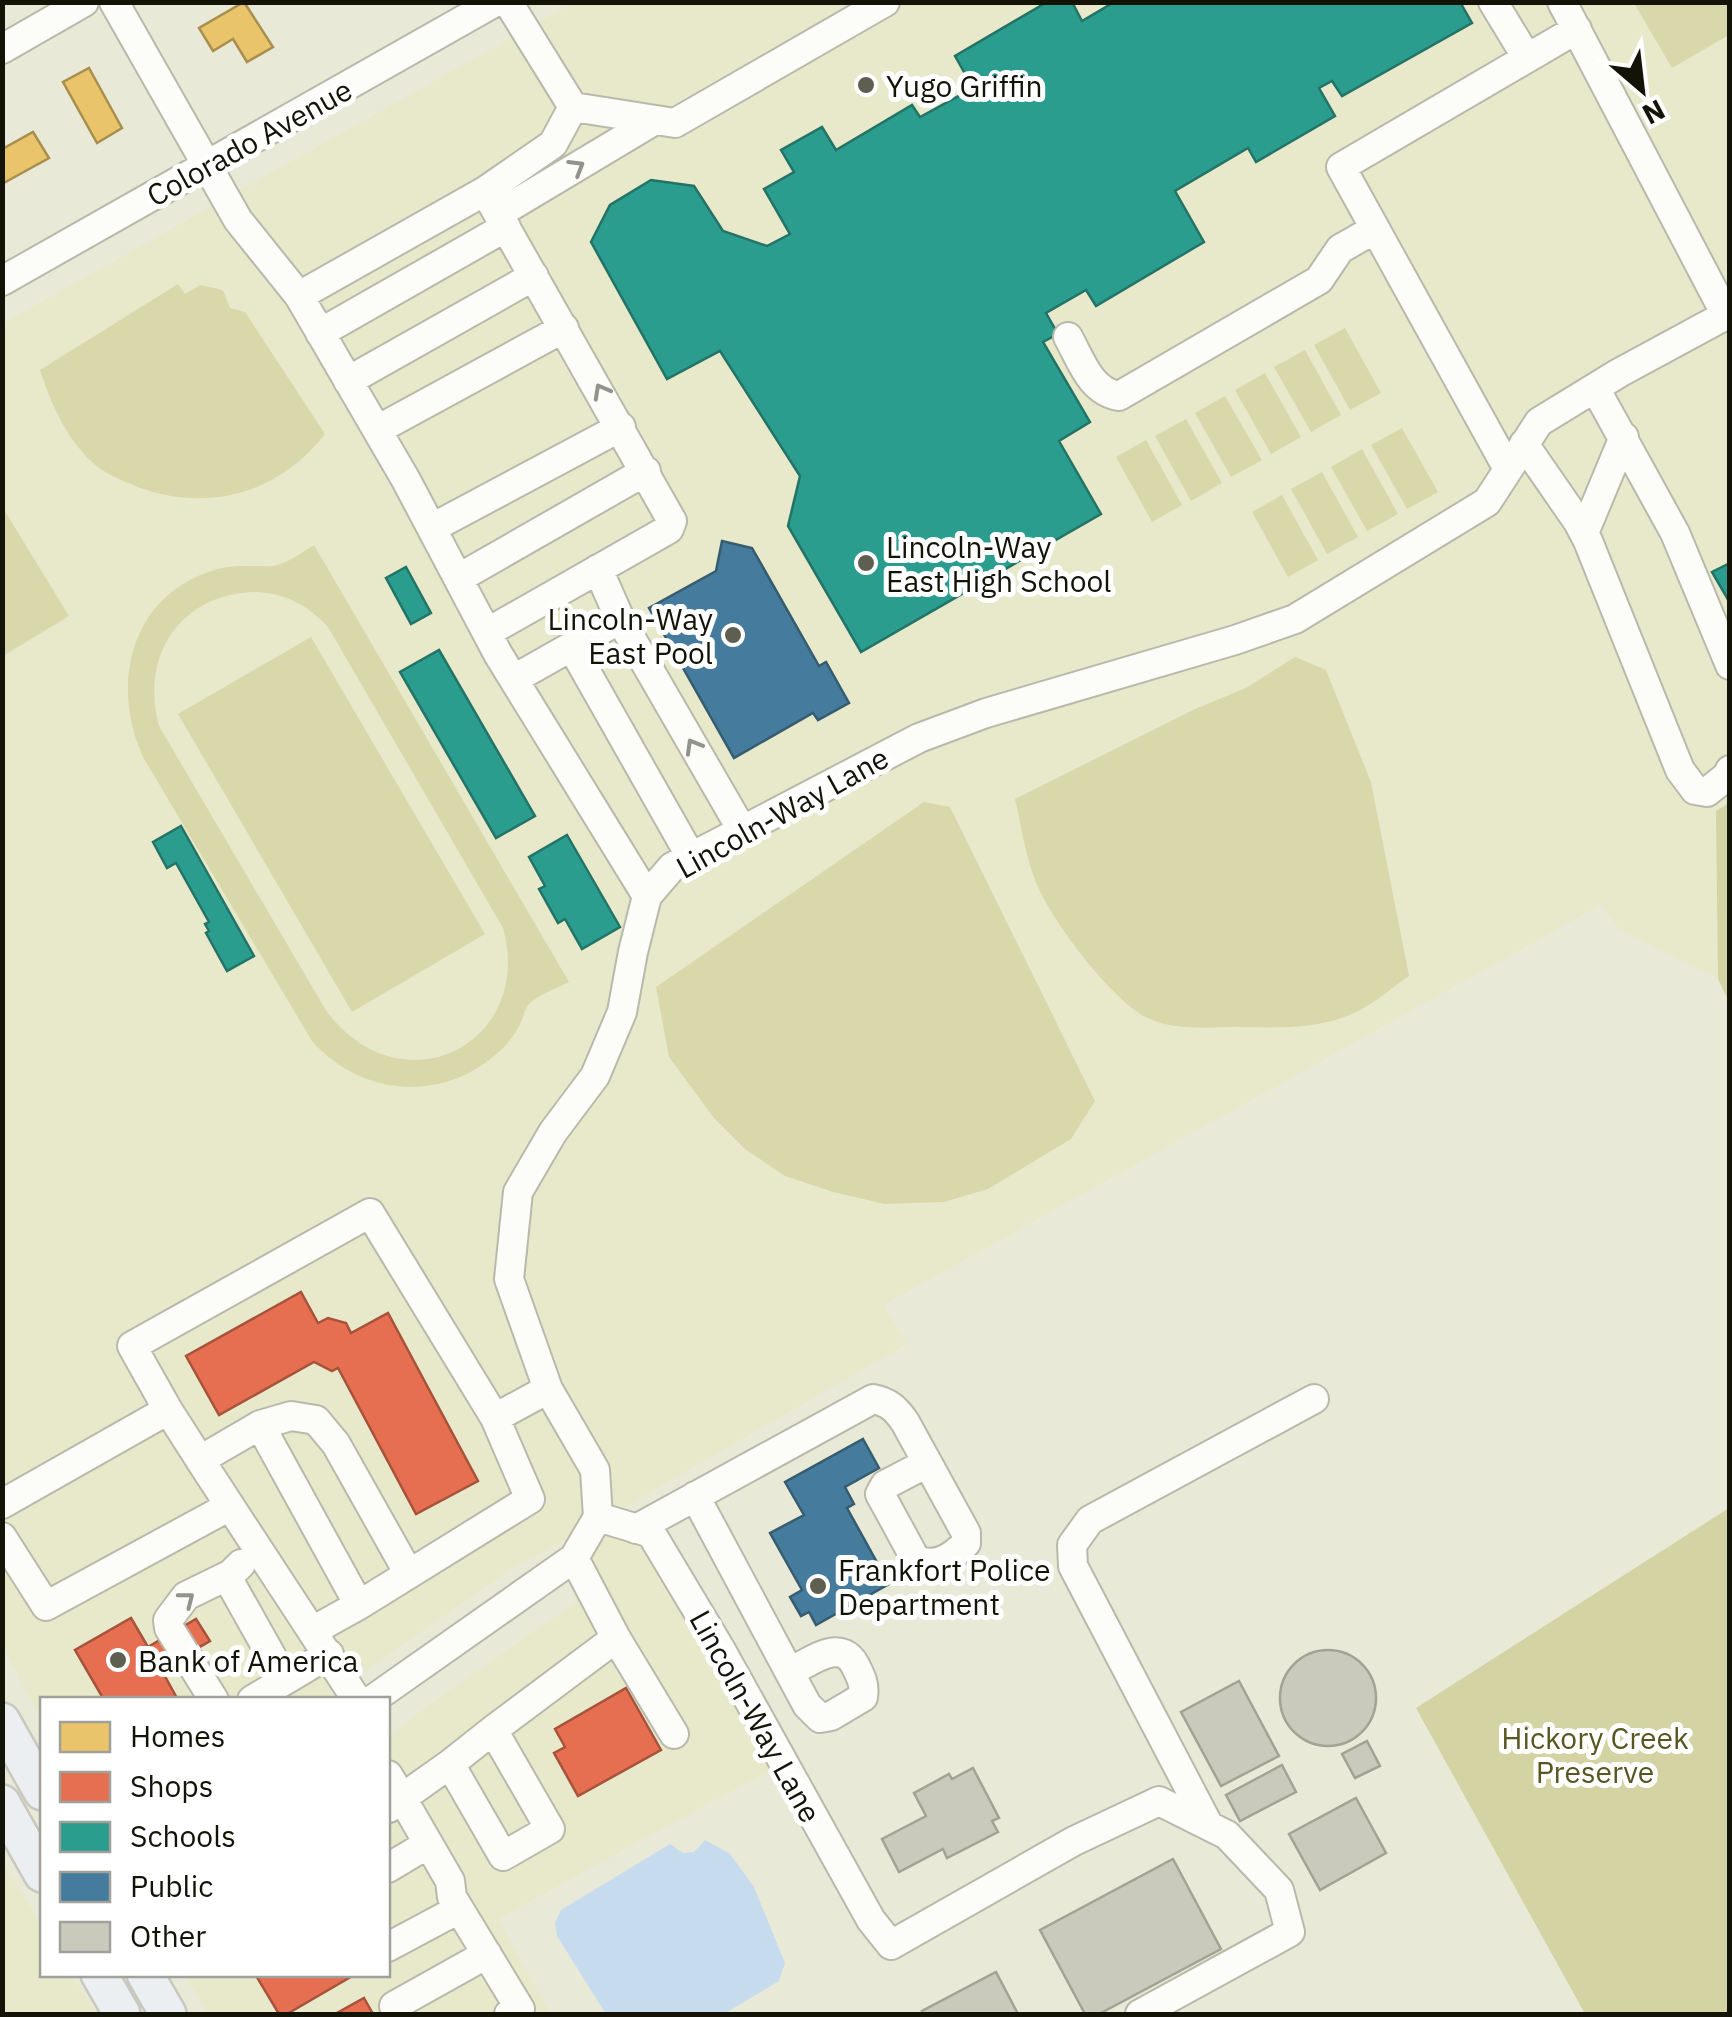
<svg xmlns="http://www.w3.org/2000/svg" width="1732" height="2017" font-family="'IBM Plex Sans',sans-serif">
<style>
.built{fill:#e8e9cb}
.green{fill:#d8d8ab;fill-rule:evenodd}
.forest{fill:#d3d3a4}
.water{fill:#c6dbed}
.homes{fill:#e9c46a;stroke:#a98f4d;stroke-width:2.5}
.shops{fill:#e76f51;stroke:#a7533b;stroke-width:2.5}
.schools{fill:#2a9d8f;stroke:#237466;stroke-width:2.5}
.public{fill:#457b9d;stroke:#365c70;stroke-width:2.5}
.building{fill:#cacabc;stroke:#a3a395;stroke-width:2.5}
.lines{fill:none;stroke-linecap:round;stroke-linejoin:round}
.minor-casing{stroke:#b9b9ab;stroke-width:32}
.major-casing{stroke:#c8c8bf;stroke-width:40}
.minor{stroke:#fcfcf9;stroke-width:28}
.major{stroke:#eceff1;stroke-width:35}
.oneway{stroke:#93938d}
.poi-dot{fill:#5e5e51;stroke:#fff;stroke-width:4}
.labels{text-anchor:middle;dominant-baseline:central;stroke-width:10;stroke-linejoin:round;paint-order:stroke}
.poi-label{font-size:30px;fill:#131308;stroke:#fff;text-anchor:start}
.street-label{font-size:30px;fill:#131308;stroke:#fff}
.park-label{font-size:30px;fill:#585722;stroke:#fff}
</style>
<rect width="100%" height="100%" fill="#e9e9d8"/>
<path class="built" d="M573,3H1729L1730,803L1716,811L1718,979L1619,929L1601,905L884,1305L907,1344L592,1526L647,1542L777,1766L498,1919L551,2014H208L185,1975L388,1974V1738L423,1709L576,1602L590,1528L514,1567L325,1699L42,1700V1719L3,1647L2,324Z
M3,1862L42,1927V1974L72,1975L97,2014H3Z"/>
<path class="green" d="M1634,3H1729V35L1672,68Z
M178,284L185,294L200,285L223,290L230,308L245,312L325,434C278,495 204,514 133,485C119,479 104,473 93,463C66,438 51,404 40,370Z
M1345,328L1381,393L1350,410L1314,345Z
M1305,350L1341,415L1311,432L1274,367Z
M1265,373L1301,437L1271,454L1235,390Z
M1225,396L1262,460L1231,477L1195,413Z
M1186,419L1222,483L1191,501L1155,436Z
M1402,428L1438,492L1407,509L1371,445Z
M1146,440L1182,505L1152,522L1116,457Z
M1362,449L1398,514L1367,531L1331,467Z
M1322,472L1358,537L1327,554L1291,489Z
M1282,495L1318,560L1288,577L1252,512Z
M3,508L69,616L3,656H2Z
M314,545L569,982C558,988 537,995 528,1005C525,1009 524,1015 522,1020C516,1034 506,1047 494,1056C438,1103 360,1095 312,1041L143,757C109,682 132,592 218,569C237,564 254,567 272,566C286,565 302,552 314,545ZM255,592C285,593 308,605 328,627L503,928C535,1042 404,1112 327,1012L159,726C140,656 180,594 255,592Z
M311,637L485,934L352,1012L178,714Z
M1295,657L1326,670L1371,782L1409,976C1391,988 1373,1005 1352,1014C1317,1029 1278,1028 1240,1027C1210,1027 1178,1031 1150,1019C1115,1005 1053,922 1038,887C1026,860 1022,829 1015,799L1195,709L1246,688Z
M924,802L950,807L1095,1101L1071,1139L988,1189L944,1202L885,1204L833,1192L785,1176L745,1149L714,1118L669,1057L656,987Z"/>
<path class="forest" d="M1729,803V1002L1718,979L1716,811Z
M1729,1508V2014H1585L1416,1708Z"/>
<path class="water" d="M705,1840L730,1854L754,1887L785,1963L779,1981L724,2014H606L557,1936L555,1923L561,1910L670,1844L683,1853L694,1852Z"/>
<path class="homes" d="M244,2L273,47L247,62L233,39L213,51L199,28Z
M89,68L122,128L97,143L63,82Z
M33,132L49,158L2,184V145L4,148Z"/>
<path class="shops" d="M301,1292L318,1323L328,1318L346,1323L351,1333L388,1313L478,1481L416,1514L338,1368L332,1371L314,1362L219,1415L186,1356Z
M131,1618L161,1669L178,1700H104L75,1650Z
M196,1619L210,1641L161,1669L148,1647Z
M626,1688L661,1750L578,1796L554,1753L565,1747L555,1729Z
M255,1974H353L354,1975L287,2014H279Z
M364,1998L373,2014H335Z"/>
<path class="schools" d="M1047,2H1072L1082,21L1109,5L1107,2H1460L1472,23L1342,96L1332,81L1319,88L1335,116L1256,162L1248,148L1175,191L1204,242L1096,306L1086,290L1046,313L1058,334L1043,342L1090,422L1059,441L1101,514L861,652L788,526L800,476L720,351L667,379L591,242L610,205L651,180L694,186L723,231L767,246L790,234L764,189L794,172L781,150L822,127L836,150L912,105L920,117L973,88L955,56Z
M1730,563V603L1712,572Z
M406,567L431,613L411,624L386,578Z
M439,650L535,816L496,838L400,672Z
M181,826L254,956L227,971L206,933L209,931L205,924L209,922L176,863L167,868L153,842Z
M567,835L620,927L582,949L565,919L558,923L539,889L545,886L529,857Z"/>
<path class="public" d="M722,541L752,548L819,666L826,662L849,703L818,720L813,713L734,758L649,608L716,571Z
M863,1439L879,1468L845,1487L854,1504L847,1508L889,1584L816,1625L809,1612L801,1616L790,1597L802,1590L770,1533L804,1515L785,1482Z"/>
<path class="building" d="M1280 1698a48 48 0 1 1 96 0a48 48 0 1 1-96 0Z
M1239,1681L1279,1756L1221,1786L1181,1712Z
M1367,1741L1380,1766L1355,1778L1342,1754Z
M1282,1765L1296,1792L1240,1821L1226,1795Z
M973,1768L999,1818L992,1821L998,1832L947,1858L943,1849L899,1872L882,1839L926,1816L914,1793L949,1774L952,1779Z
M1356,1798L1386,1853L1320,1890L1289,1834Z
M1173,1859L1221,1949L1099,2014H1085L1040,1930Z
M996,1972L1018,2014H924L922,2011Z"/>
<g class="lines">
<g class="minor-casing">
<path id="minor" d="M114,2L238,220L299,296
M508,2L573,107L675,123L885,2
M1493,2L1527,58
M2,49L84,2
M485,191L553,144L573,107
M498,214L655,120
M2,281L495,2
M320,333L506,227
M1068,337C1081,360 1090,391 1119,396L1319,280L1340,249L1375,229
M348,381L534,276
M1595,388L1675,533L1730,665
M377,430L564,328
M1524,444L1578,522L1588,541L1680,770L1695,790L1707,792L1727,776L1730,770
M1508,469L1341,167L1577,29
M432,528L621,427
M1584,533L1624,437
M598,569L620,619L742,830
M459,578L646,471
M488,632L669,529L672,521L485,191L299,296L406,480L498,654L647,896
M572,647L691,857
M514,679L620,619
M168,1410L200,1460
M495,1418L548,1389
M260,1425L291,1416L316,1420L336,1444L409,1574
M695,1496L807,1705L820,1718L831,1716L863,1697C865,1684 861,1677 855,1665C840,1637 810,1662 790,1672
M2,1504L168,1410L132,1346L370,1213L495,1418L530,1499L359,1605L260,1425L200,1460L230,1506L46,1606L2,1537
M230,1506L357,1700
M598,1517L651,1533L721,1650L871,1920L891,1945L1074,1841L1159,1801L1227,1835L1279,1890L1290,1932L1140,2014
M636,1529L873,1399C889,1402 896,1409 905,1422L966,1533V1543C952,1558 936,1568 916,1560L880,1494L885,1485L927,1463
M241,1564L231,1574V1584L285,1680
M314,1630L359,1605
M616,1638L674,1734
M214,1700L169,1628L168,1620L186,1596L231,1574
M252,1700L329,1654
M372,1700L574,1558L598,1517L595,1470L548,1389L509,1279L518,1192L553,1132L595,1076L622,1012L633,952L647,896L672,867L919,738L986,713L1235,640L1295,619L1487,502L1539,422L1619,373L1726,315L1562,2
M450,1764L493,1730
M388,1775L402,1798L389,1808
M1209,1826L1073,1566L1072,1545L1090,1520L1314,1399
M388,1868L428,1844
M388,1947L459,1909
M398,2014L394,2006L487,1954
M509,2014L520,2009L452,1897L450,1881L402,1798L450,1764L503,1856L550,1829L493,1730L616,1638L574,1558"/>
</g>
<g class="major-casing">
<path id="major" d="M2,1721L42,1792
M2,1803L42,1874
M99,1974L122,2014
M145,1974L168,2014"/>
</g>
<use href="#minor" class="minor"/>
<use href="#major" class="major"/>
</g>
<defs><path id="oneway-chevron" d="M-2-3.5L2.5 0L-2 3.5" fill="none" stroke-width="1.6" stroke-linecap="round" stroke-linejoin="round" transform="scale(2.5)"/></defs>
<g class="oneway">
<use href="#oneway-chevron" transform="translate(577 167) rotate(-31)"/>
<use href="#oneway-chevron" transform="translate(601 391) rotate(-119)"/>
<use href="#oneway-chevron" transform="translate(693 746) rotate(-120)"/>
<use href="#oneway-chevron" transform="translate(187 1599) rotate(-38)"/>
</g>
<g class="poi-dot">
<circle cx="866" cy="85" r="10"/>
<circle cx="866" cy="563" r="10"/>
<circle cx="733" cy="635" r="10"/>
<circle cx="818" cy="1586" r="10"/>
<circle cx="118" cy="1660" r="10"/>
</g>
<g class="labels">
<g class="poi-label">
<text x="886" y="85">Yugo Griffin</text>
<text x="886" y="546">Lincoln-Way<tspan x="886" dy="34">East High School</tspan></text>
<text x="713" y="618" text-anchor="end">Lincoln-Way<tspan x="713" dy="34">East Pool</tspan></text>
<text x="838" y="1569">Frankfort Police<tspan x="838" dy="34">Department</tspan></text>
<text x="138" y="1660">Bank of America</text>
</g>
<g class="street-label">
<text transform="translate(249 142) rotate(-29)">Colorado Avenue</text>
<text transform="translate(782 812) rotate(-29)">Lincoln-Way Lane</text>
<text transform="translate(756 1716) rotate(61)">Lincoln-Way Lane</text>
</g>
<g class="park-label">
<text x="1595" y="1737">Hickory Creek<tspan x="1595" dy="34">Preserve</tspan></text>
</g>
</g>
<rect width="1732" height="2017" fill="none" stroke="#131308" stroke-width="10"/>
<rect x="40" y="1697" width="350" height="280" fill="#ffffff" stroke="#a1a19c" stroke-width="2.5"/>
<rect x="60" y="1722" width="50" height="30" fill="#e9c46a" stroke="#a1a19c" stroke-width="2.5"/>
<text x="130" y="1747" font-size="30" fill="#131308">Homes</text>
<rect x="60" y="1772" width="50" height="30" fill="#e76f51" stroke="#a1a19c" stroke-width="2.5"/>
<text x="130" y="1797" font-size="30" fill="#131308">Shops</text>
<rect x="60" y="1822" width="50" height="30" fill="#2a9d8f" stroke="#a1a19c" stroke-width="2.5"/>
<text x="130" y="1847" font-size="30" fill="#131308">Schools</text>
<rect x="60" y="1872" width="50" height="30" fill="#457b9d" stroke="#a1a19c" stroke-width="2.5"/>
<text x="130" y="1897" font-size="30" fill="#131308">Public</text>
<rect x="60" y="1922" width="50" height="30" fill="#cacabc" stroke="#a1a19c" stroke-width="2.5"/>
<text x="130" y="1947" font-size="30" fill="#131308">Other</text>
<g transform="translate(1642 90) rotate(152)" stroke="#ffffff" stroke-width="8" paint-order="stroke">
<path d="M0-8L18 38L0 25L-18 38Z" fill="#131308"/>
<text y="-15" font-size="28" font-weight="bold" text-anchor="middle" fill="#131308">N</text>
</g>
</svg>
